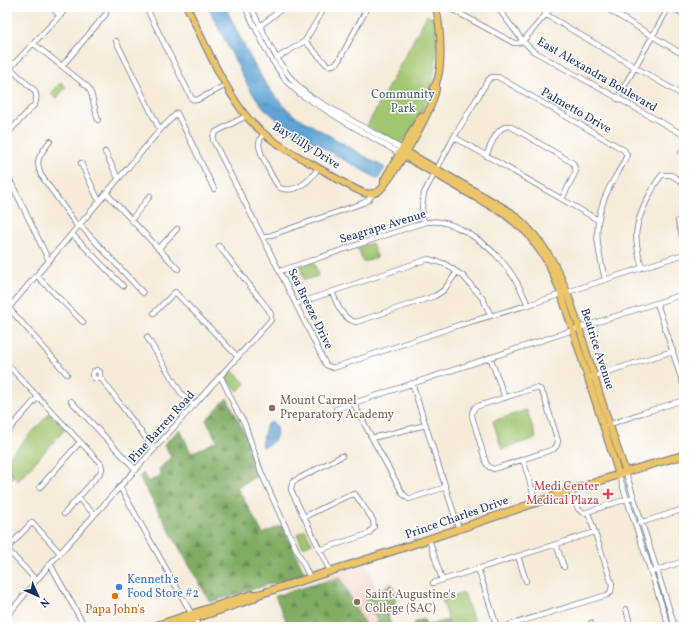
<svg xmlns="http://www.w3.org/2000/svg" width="691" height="634" font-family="Vollkorn,serif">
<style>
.built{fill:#f5d2c2}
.grass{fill:url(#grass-tufts);stroke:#5e7a67}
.forest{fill:url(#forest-firs);stroke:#4e6d60}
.park{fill:#a1c670;stroke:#5e7a67}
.water{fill:url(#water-ripples);stroke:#3c6a99}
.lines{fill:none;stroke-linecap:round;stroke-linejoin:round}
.minor-casing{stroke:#687189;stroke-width:6}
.major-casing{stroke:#687189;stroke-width:8}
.highway-casing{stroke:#687189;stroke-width:9}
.minor{stroke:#fff;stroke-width:4.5}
.major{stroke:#edc569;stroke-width:6}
.highway{stroke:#edc569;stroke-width:7}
.education-dot{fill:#8d6e63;stroke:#fff;stroke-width:1.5}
.health-dot{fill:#e0444e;stroke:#fff;stroke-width:1.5}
.shop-dot{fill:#3f7fe0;stroke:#fff;stroke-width:1.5}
.food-dot{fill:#e8710a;stroke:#fff;stroke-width:1.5}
.labels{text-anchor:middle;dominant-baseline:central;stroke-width:3;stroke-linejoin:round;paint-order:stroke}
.street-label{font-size:12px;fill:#1b2f5e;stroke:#fff}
.park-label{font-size:12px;fill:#435c63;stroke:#fff}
.education-label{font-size:12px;fill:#785e54;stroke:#fff;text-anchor:start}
.health-label{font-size:12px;fill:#be3a42;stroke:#fff;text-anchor:end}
.shop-label{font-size:12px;fill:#366cbe;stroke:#fff;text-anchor:start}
.food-label{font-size:12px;fill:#c56008;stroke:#fff}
</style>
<defs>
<pattern id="grass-tufts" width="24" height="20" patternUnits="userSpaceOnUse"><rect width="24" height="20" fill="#a1c670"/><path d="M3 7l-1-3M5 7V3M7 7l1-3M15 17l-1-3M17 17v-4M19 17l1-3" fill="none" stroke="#8aaa63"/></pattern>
<pattern id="forest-firs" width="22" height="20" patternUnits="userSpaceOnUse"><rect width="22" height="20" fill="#80ab62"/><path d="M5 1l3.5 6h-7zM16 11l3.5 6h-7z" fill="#688c54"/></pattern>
<pattern id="water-ripples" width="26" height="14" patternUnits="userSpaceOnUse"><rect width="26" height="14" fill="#5ea4d4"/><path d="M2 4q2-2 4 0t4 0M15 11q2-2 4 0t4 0" fill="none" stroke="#4d86af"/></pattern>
</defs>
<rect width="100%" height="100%" fill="#fff"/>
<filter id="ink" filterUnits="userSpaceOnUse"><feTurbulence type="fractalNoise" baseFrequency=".025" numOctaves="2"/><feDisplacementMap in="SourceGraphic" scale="8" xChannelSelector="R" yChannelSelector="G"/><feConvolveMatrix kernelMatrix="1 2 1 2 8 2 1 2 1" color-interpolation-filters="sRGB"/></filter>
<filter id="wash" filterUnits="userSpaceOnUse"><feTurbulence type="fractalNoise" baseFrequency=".012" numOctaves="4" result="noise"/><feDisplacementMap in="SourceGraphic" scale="16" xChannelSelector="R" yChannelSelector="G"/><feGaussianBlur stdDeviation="0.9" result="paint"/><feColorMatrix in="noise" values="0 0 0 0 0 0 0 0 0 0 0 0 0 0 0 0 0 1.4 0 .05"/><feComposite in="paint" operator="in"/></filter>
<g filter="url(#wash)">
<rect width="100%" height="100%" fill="#f6ebd9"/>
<path class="built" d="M367,563L389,627H342L324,578Z"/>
<path class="grass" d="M372,243L377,258L363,262L358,247Z
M314,262L318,276L304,280L300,266Z"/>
<path class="forest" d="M227,398L249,442L259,475L237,487L263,534L282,525L305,574L210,602L139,477L143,473L148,482L161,475L159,469L171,457L164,444L180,429L191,453L217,441L206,420Z
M340,577L366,627H281L286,620L275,596Z
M392,584C398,600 397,603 388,617L392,627H380L364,596Z
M424,619L427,625L447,620L450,627H415L414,623Z"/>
<path class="park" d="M427,15L435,20C439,56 435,90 416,121C411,130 407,138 399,144L367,126Z
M61,82L66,87L56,99L51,94Z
M232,370L245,383L238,391L228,381L226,377Z
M527,410L536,438L502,449L493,421Z
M50,413L65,429L18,481L7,469V459Z
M305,530L312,543L303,547L297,534Z
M464,593L476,627H451L442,600Z"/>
<path class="water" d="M208,7H225C245,45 260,87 294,115L385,168L378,179L286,127L264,108L250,90Z
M273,422C281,434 276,443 263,447L261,444L267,424Z"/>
</g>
<g filter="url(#ink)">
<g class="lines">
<g class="minor-casing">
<path id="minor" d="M51,7L60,16
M146,7L192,99L197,100L226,85
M245,7L270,57L286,81L300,94L345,122L399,153
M251,7C267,39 281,76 311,97L402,149
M497,7L523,41L552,7
M604,7L684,55
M671,7L684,14
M437,8L445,7L455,11L514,43H518L523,41L533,51L684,135
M502,13L507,7
M545,14L684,96
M259,27L279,11L281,7
M116,41L160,130
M305,41L326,64C330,67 334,65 338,62L364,14L366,7
M34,44L88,87L91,93L98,120
M277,58L305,41L325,7
M62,66L106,14
M7,71L68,7
M617,99L669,7
M246,116L216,132L213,137V140L263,238L326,365L333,368L459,325L528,305L684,254
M264,133C261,137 259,140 259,145C260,154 274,182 280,188C296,194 311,180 318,168
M7,134L35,104C37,98 37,95 34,90L10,68
M454,137L598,220
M50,141C41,154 34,159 41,175L78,227
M105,152L118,178
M681,153L684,148
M486,156C491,145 497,125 510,126L573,163L576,171L562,199
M81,163L97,197L100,200
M7,174L49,261
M106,193L178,269
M131,220L150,196
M678,221L684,244
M424,223L422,207L424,193L454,137L488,80L492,77H498L624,150L627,155C622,167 615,177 609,188C592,223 596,243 605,279
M80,225L143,293
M72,234L123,286
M263,238L363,203L368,200L374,193
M158,249L177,229
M642,268C633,236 634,225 649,196C653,189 656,181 662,175H671L684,183
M280,271L419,224C426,222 434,221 441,222C463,226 491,247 505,265C515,277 522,291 528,305
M37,276L83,322
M332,292C337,304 342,319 356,322L435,296L444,290L457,272
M657,303L684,387
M296,304L428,259L445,264L463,276L483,299L491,316
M8,307L67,374
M7,310L160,130L177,113L214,189
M154,313L175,292L238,357
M147,337L181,393L194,406
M490,357L505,398
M7,364L101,464L102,468L101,472L64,514
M100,377L97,379L94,378L92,375L93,372L97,370L100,372V377C119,401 135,426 155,449
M221,377L238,413L244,422L261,472L282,519L310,578
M588,378L673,351
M412,383L459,529
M535,388L540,389L544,396L558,441L557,445L554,449L494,469L489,467L486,463L472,416V413L475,407Z
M71,401L136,470
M353,402L372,438L403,494L409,499L446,487
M336,409L573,330L684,294
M608,425L642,413L684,400
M7,432L38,397
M372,438L426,425
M523,459L536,503
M626,473L675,627
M619,475L669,627
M7,484L11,479
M40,487L80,442
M120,487L199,627
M571,491L578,509L584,513L630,498
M78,498L94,514
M304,517L347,496L355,494L373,520L374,527L368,534L319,550
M640,523L684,509
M429,539L442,580
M556,544L564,567
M518,556L526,581
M50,564L85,627
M478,568L497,627
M330,571L291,490L292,483L294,481L342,456
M655,571L684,561
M36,580L7,549L32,522L60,553
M433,583L595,532
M626,609L631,627
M7,616L50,564L271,320V314L268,309L219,246
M591,623L592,627
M503,627L607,595L611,592L612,584L588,512"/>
</g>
<g class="major-casing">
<path id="major" d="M187,7C204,42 220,80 243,112C263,139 296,155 324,171C337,179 350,187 364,193C370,194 375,194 379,191C392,180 439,101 436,85
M433,88C445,74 440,25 436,7
M402,149L511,212C561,252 571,304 590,363C601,399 613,436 626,473
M399,153L504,214L513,221L527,233L545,258L553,274L561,294L619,475
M384,183V180L421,116"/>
</g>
<g class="highway-casing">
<path id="highway" d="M152,627L250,595L260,594L408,546L632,470L684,455
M170,627L252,599L259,594"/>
</g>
<use href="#minor" class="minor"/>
<use href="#major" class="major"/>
<use href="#highway" class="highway"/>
</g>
</g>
<g class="education-dot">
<circle cx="272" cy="408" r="4"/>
<circle cx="357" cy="602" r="4"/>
</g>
<path class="health-dot" d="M606 488h4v4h4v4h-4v4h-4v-4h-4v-4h4z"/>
<circle class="shop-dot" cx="119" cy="587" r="4"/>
<circle class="food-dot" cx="115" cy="596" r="4"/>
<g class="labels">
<g class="street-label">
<text transform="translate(597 75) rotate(30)">East Alexandra Boulevard</text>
<text transform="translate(576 111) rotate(30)">Palmetto Drive</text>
<text transform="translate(306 146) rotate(32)">Bay Lilly Drive</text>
<text transform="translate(383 227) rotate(-17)">Seagrape Avenue</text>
<text transform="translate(310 309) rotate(64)">Sea Breeze Drive</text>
<text transform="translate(597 349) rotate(72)">Beatrice Avenue</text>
<text transform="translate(162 427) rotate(-48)">Pine Barren Road</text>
<text transform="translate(457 518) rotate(-19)">Prince Charles Drive</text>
</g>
<g class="park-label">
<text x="403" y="95">Community<tspan x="403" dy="14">Park</tspan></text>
</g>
<g class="education-label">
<text x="280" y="401">Mount Carmel<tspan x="280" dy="14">Preparatory Academy</tspan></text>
<text x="365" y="595">Saint Augustine's<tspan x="365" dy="14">College (SAC)</tspan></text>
</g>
<g class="health-label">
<text x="599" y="487">Medi Center<tspan x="599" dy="14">Medical Plaza</tspan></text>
</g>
<g class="shop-label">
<text x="127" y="580">Kenneth's<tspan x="127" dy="14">Food Store #2</tspan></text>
</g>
<g class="food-label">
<text x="115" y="610">Papa John's</text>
</g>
</g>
<rect width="691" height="634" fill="none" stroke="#fff" stroke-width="24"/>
<g transform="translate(38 596) rotate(135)" stroke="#ffffff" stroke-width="3" paint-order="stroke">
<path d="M0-3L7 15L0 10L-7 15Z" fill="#1b2f5e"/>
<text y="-6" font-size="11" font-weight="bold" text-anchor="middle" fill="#1b2f5e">N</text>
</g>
</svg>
